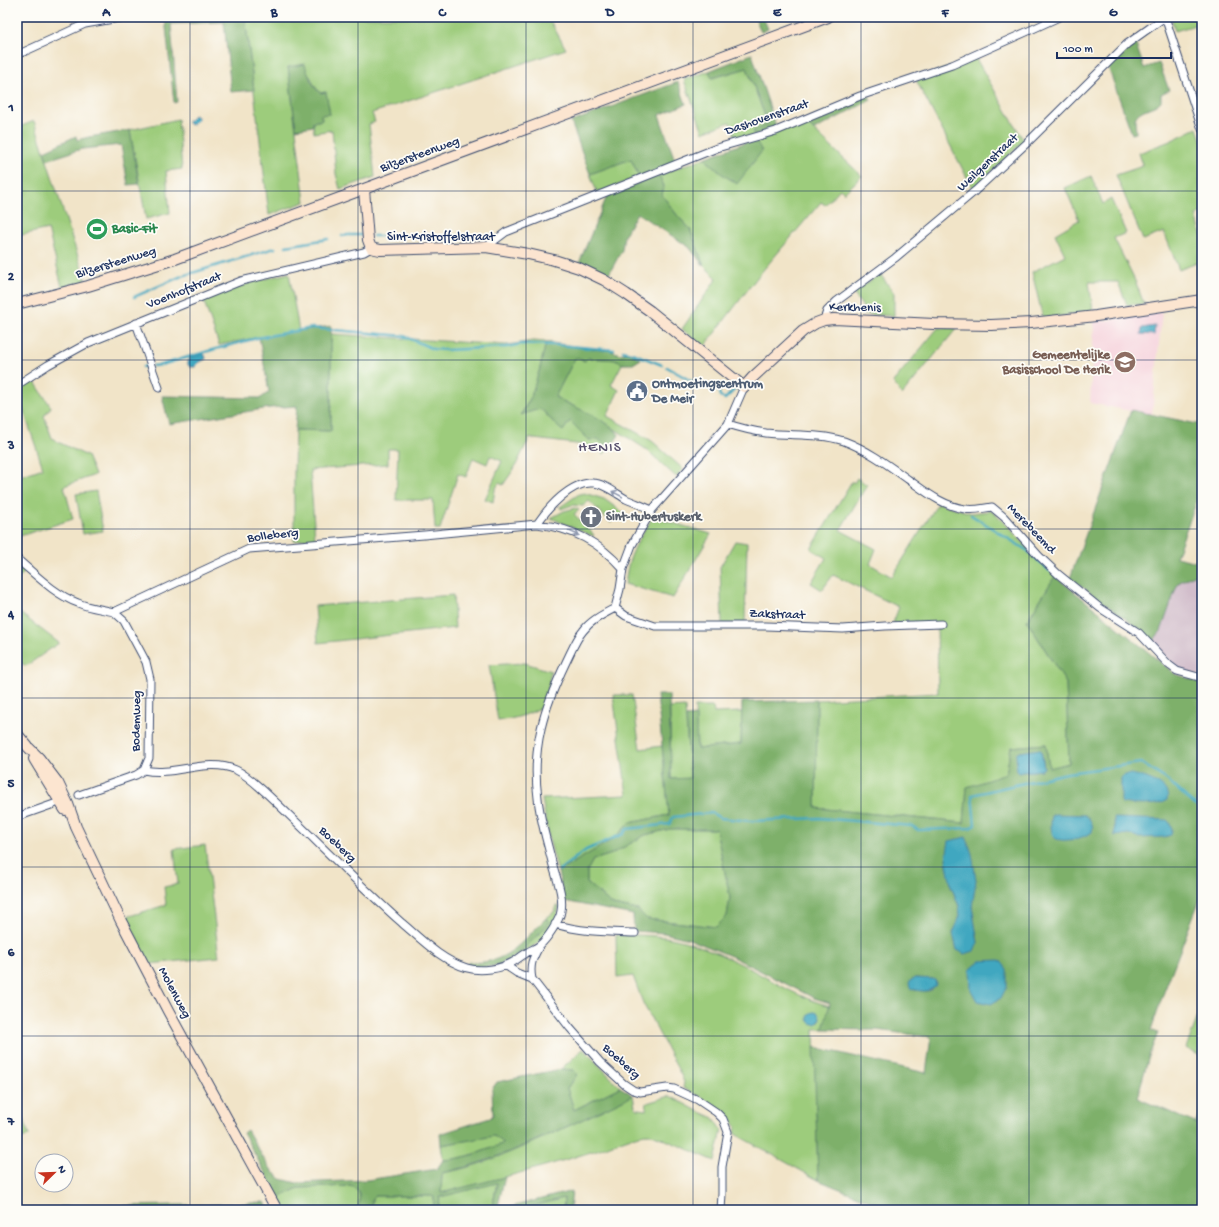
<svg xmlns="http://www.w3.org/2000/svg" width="1219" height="1227" font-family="'Gochi Hand',sans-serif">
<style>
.built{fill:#f5cfda}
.industrial{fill:#d1bdcb}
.green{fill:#9dcc7b;stroke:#5c7e6c}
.forest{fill:#7eb06b;stroke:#4c7064;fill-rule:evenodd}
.water{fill:#40a7c0;stroke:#2e6b8f}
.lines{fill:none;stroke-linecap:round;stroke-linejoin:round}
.stream{stroke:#40a7c0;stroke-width:2.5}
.street-casing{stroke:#3b4a6e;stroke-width:9}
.secondary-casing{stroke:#3b4a6e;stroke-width:12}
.street{stroke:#fff;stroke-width:7}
.secondary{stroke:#fce5d0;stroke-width:10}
.oneway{stroke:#8d97ae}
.grid{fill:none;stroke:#1b2f5e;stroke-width:1;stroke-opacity:0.55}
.labels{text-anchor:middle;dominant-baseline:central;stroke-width:3.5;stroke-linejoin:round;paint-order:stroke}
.street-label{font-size:13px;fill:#1b2f5e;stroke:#fdfcf7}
.leisure-label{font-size:13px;font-weight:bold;fill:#27864d;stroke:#fdfcf7;text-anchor:start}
.education-label{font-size:13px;font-weight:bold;fill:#785e54;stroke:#fdfcf7;text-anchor:end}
.service-label{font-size:13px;font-weight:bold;fill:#4e5e75;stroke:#fdfcf7;text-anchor:start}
.worship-label{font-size:13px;font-weight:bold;fill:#5b616d;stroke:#fdfcf7;text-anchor:start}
.quarter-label{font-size:15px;letter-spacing:1px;fill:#5a536f;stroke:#fdfcf7}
.neatline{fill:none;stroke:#1b2f5e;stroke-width:1.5}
.grid-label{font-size:13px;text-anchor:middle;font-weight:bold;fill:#1b2f5e}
</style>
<rect width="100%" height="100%" fill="#fdfcf7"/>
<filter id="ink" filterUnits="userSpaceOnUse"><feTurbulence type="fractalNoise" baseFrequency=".025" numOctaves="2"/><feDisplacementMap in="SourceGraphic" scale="8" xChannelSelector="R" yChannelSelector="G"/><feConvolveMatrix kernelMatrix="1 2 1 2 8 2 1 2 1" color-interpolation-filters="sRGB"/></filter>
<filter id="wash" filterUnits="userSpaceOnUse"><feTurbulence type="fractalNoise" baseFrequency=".012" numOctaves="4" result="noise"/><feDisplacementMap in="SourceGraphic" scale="16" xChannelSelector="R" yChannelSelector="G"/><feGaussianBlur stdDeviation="0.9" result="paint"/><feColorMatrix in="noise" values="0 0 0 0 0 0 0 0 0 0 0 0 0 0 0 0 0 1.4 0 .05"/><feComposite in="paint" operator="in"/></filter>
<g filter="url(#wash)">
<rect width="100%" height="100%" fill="#f1e4c8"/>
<path class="built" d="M1162,312L1152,415L1090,403L1094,322Z"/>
<path class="industrial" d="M1202,571V676L1177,669L1152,642L1161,631L1178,583Z"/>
<path class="green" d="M245,17H548L566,49L372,113L375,122L369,124L375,177L340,189L336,174L332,130L314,133L313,122L322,120L321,115L326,92L320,93L314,85L311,78L307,73L288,67L305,202L269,215Z
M1171,17H1202V23L1175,31Z
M975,57L1024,141L973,189L916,80Z
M747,68L768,124L754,131L755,135L737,141L730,122L703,132L684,80L709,71L713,78Z
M178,119L182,169L166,171L170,213L146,219L130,130Z
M34,121L86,281L62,287L48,229L17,236V128Z
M804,121L862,176L844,193L840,189L825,205L821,202L759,275L704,347L682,329L717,278L704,266L690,229L677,215L662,195L664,186L659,175L704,158L722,174L755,139Z
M1197,128L1202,142V213L1196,215L1202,237V261L1179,270L1164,232L1143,240L1116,175L1143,166L1139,153L1170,141Z
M631,159L639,177L597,193L590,174Z
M1091,176L1103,204L1111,199L1126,233L1114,238L1136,283L1144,304L1127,305L1118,282H1089L1093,311L1043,319L1032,272L1065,255L1055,234L1079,220L1065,188Z
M289,273L299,331L259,337L219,345L203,299C231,288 259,280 289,273Z
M880,274L894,293V316L862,314L863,307L853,293Z
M938,328H957L902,395L893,382Z
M331,334L507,345L533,341L546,342L540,368L531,397L521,414L536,410L541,409L559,428L563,430L570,421L589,440L599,438L605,445H612L604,454L593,446L534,439L530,437L514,469L503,485L499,483L495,490L493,502L485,499L502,461L490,456L487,464L473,458L466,477L458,474L440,529H435L433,500H396L398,449H388V464L310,470L315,538L294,541V472L295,430L331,431Z
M575,358L585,361L588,358L619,360L622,364L611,385L619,390L607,416L652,441L683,469L676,477L647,450L601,420L555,397Z
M33,379L51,407L44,416L52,438L58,442L87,456L95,475L64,486L73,519L17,537V477L43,468L17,391V389Z
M857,478L867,485L840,530L876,549L870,564L892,577L938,503L971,513L990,511L995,513L1055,576L1027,621L1066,683L1069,763L1049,769L1046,744L1011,747L1006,774L967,788L964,823L816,808L817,700L938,693L937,626L893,623L899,607L833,575L822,590L811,583L826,558L811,549L852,481L854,483Z
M96,491L103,531L83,534L76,494Z
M584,493L604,499L625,514L610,522L589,501L583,506L572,505L561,509L560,507L579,494Z
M575,508L579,510L574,514L594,535L593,536L551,518L564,511Z
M653,517L711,534L673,598L625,584C626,577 627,569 629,562C634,546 644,531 653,517Z
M735,541L747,543L745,623L722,624L720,567Z
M17,565L25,572L17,580Z
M453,595L455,628L318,643L315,606Z
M20,613L59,643L26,666L17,660V617Z
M525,663L551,671L548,688L542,707C526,716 516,718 498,721L489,665Z
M613,695H632L640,749L662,746L669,815L629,823L615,838L558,872L549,839L542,799L627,795Z
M685,707L690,779H671L670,708Z
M695,707H713L714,713L742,712L741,744L697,749Z
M670,829H716L730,897L727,916L717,927L647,919L638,910L613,905L587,883V871L593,860L612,854L645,835Z
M205,845L219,957L150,964L126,917L166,905L164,887L178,884L174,849Z
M556,905L559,907C558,918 549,932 541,940C533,947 523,952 514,958L547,926L548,919H545L554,912Z
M616,935C633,935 649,935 665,937C692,941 720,954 745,966C773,981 799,998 830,1006L823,1029H814L818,1180L735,1134C735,1132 736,1130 736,1128C734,1114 695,1093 683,1088L684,1082L681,1075L643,1003L633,976L617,978Z
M1202,1006V1057L1186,1048Z
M583,1049L620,1087L574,1110L567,1088L572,1083L574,1070L561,1069Z
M17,1094L29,1136L17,1139Z
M633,1095L635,1107L638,1109L646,1110L647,1103L670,1096L696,1110L714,1118L722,1130L715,1161L652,1134C633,1133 613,1145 594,1151C544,1167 492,1181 441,1193L442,1173C474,1168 504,1155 534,1142C567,1127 600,1111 633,1095Z
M1202,1107V1126L1195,1124Z
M494,1136L505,1143C484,1151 465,1159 443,1160L441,1145Z
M497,1182L492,1210H438L440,1197Z
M350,1186C363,1189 359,1200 358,1210H285L279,1198L298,1188Z
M375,1196H432L434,1197L433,1210H371L372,1199Z
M564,1198L563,1210H518Z"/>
<path class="forest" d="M197,17H245L254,90L231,92L224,22L171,24L177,102L174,103L165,18Z
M755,17H763L768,29L761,32Z
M1135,42L1144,68L1159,63L1169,90L1161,94V101C1155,109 1138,108 1135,119C1135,123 1136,128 1136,133L1132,134L1108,67Z
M752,54L776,126L755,135L753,131L768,124L747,68L712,78L709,71Z
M305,64C307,73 313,87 320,93L326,92L330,114L321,115L322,120L313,122V126L296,129L288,67Z
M678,82L686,104L659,115L676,163L639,177L631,159L590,174L571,122Z
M868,95L871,100L814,130L804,121Z
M130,130L139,184L128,185L121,145L82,149L47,160L44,151L76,136L77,140L89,137Z
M755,139L762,151L737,184L722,174L704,158Z
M659,175L664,186L662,195L677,215L690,229L704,266L689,247L637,213L624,236L622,250L609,274L599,272L579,263L607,196L637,183Z
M331,326V431L295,430L297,406L270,408L169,424L162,396L261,398L269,392L259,337Z
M546,342L600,350H609L620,354L628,353L641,359L633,364H622L618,360L588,358L585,361L575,358L555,397C572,407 609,419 619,435L612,445H605L598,439L589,440L570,421L563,431L559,428L541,409L536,410L521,415L531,397L540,368Z
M1131,410L1202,425V487L1176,557L1202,563V571L1178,583L1161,631L1152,642L1141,630L1070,578Z
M1055,576L1175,674L1202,683V894L1164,992L1151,1030L1158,1033L1150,1053L1137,1098L1202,1126V1210H905L872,1202L818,1180L814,1047L926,1073L931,1037L876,1030H867L823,1029L830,1003L814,998L731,956L689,939L664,933L634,931L633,915L564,901L558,872L615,838L629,823L669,815L657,695H669L671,779L690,778L686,717L696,716L697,749L741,744L742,702L817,700L816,808L964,823L967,787L1006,774L1011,747L1046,744L1049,768L1069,763L1066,683L1027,621ZM1041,751L1044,767L1042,770L1022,772ZM670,829H716L730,897L727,916L716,927L647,919L638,910L613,905L587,883V871L593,860L612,854L645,835ZM951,886L973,895L972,907L978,943L957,950L953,933L960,916L959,906ZM915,978L933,979L932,990L928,991L914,990Z
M545,919H548L550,922L547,926C529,943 511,967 483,967C478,967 472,965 467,965L468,962C505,966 521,943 545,919Z
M561,1069L574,1070L577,1075L567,1088L574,1110L620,1087L633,1095C601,1111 569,1126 537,1140C506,1154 475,1166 442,1173L441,1193L505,1177L497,1210H492L497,1183L440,1197L438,1210H433L434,1197L431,1196H375L372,1199L371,1210H358C359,1200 363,1189 350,1186L298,1188L279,1198L243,1133L247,1130L264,1159L273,1172L281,1179L297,1183L367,1180L437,1169L443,1160C465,1159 484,1151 504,1143L494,1136L441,1145L440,1134L490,1118L493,1115L492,1089L497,1082Z
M572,1191L570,1210H563L564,1198L518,1210H499Z
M265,1202L269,1210H60V1207L238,1204Z"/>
<path class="water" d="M194,115L196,116L198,119L193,124L190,125L187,122Z
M1155,326L1154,335L1141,334L1142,328Z
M203,354L205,355L206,359L200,362L195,367H190L188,365V362L190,358Z
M1040,749L1041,751L1044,767L1042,770L1022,772L1019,773L1017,771L1016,754L1020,752Z
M1131,774C1142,776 1172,784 1167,800C1158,807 1133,805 1122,803L1121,801V778L1125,775Z
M1055,814L1085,815C1091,819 1094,826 1092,832C1086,838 1059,844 1054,837C1050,831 1051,821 1052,815Z
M1114,818L1167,820C1171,823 1173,830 1171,835L1164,837L1139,838L1135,836L1128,834L1115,836Z
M966,837L968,842L972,854L976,880L972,907L978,943L974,951L965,954L957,950L953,933L960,916L959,906L951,886L946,859L949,841Z
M1000,960L1007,969V986L1001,998L991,1004L977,1001L971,990L970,970L980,961Z
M915,978L933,979L935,980L936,985C929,993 920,992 910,988L909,983L911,980Z
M808 1018a6 6 0 1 1 12 0a6 6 0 1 1-12 0Z"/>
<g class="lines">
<path class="stream" d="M342,236L348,235H364
M373,236H401
M440,237H490
M286,246L328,239
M134,297L182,276L275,248
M623,351L635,354L662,365
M153,366L161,365L212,350L257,338L312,328L404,336L433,349L446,350L507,347L521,344L558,345L614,350
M143,367L148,366
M667,367L691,381L718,389L720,396L725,399L735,389
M971,515L1028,551L1050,571
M559,870L586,850L623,834L627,829L670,824L673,817L712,813L720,818L751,821L819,818L912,826L918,830L970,828L975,825L972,795L1067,773L1141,763L1167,780L1195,805L1202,806"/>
</g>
</g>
<g filter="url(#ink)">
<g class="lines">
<g class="street-casing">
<path id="street" d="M17,55L85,24L119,18L141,17
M486,247L506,232L717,148L776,131L860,96L952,65L1024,33L1059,17
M824,320L827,311L837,301L895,258L975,191L1027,143L1127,44L1165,17L1202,129
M136,323L159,388
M17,385L48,365L88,343L241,281L364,252L371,248
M728,424C740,428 753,431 766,433C792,436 819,433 844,441C868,450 888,465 909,480C926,492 943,506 965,509C974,511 983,508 992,507L1004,517L1039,556L1058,574L1100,608L1139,633L1169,665L1177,671L1202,678
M537,524C548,508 571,481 593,483C603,483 617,494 626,499C635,503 644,506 652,510
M17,559C35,574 55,595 78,603C89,608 102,609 114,612L249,549L424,535L537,524C573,528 599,542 623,569
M615,608L626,616L655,626H766L843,629L885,626L941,624
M615,608L620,589L623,569L632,545L652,510L728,424L744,387
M144,770C174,777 207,757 236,770C247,775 257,785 266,793C312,836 355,881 402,923C422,940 441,960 467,968C481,972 501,969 513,962C517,960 521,956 525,954C529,950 536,949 540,945C547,939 560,920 561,911C564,895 556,878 552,862C547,841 540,820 538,798C531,747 544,708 566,662C571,652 576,639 583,631C591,620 604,614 615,608
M79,795L136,775L144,770L149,758L150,679L146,662L124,621L114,612
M17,817L54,804
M555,924C581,932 608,932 635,933
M505,965L517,973L532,979L570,1028L600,1062L624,1084L633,1090L640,1092L667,1088L674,1089L698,1100L716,1112L723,1119L728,1132L722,1167V1194L721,1210
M532,979C529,964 533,958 540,945"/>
</g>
<g class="secondary-casing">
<path id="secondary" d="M364,189L368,240L371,248L380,250L486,247L528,254L554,260L579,268L604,280L626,294L650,311L744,387L752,378L803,331L816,323L824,320L834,319L934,324L991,325L1031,323L1096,316L1202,300
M17,304L88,286L175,259L828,17
M17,734L28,747L39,758L58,783L68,804L76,827L121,921L168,1011L277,1210
M34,759L65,810"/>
</g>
<use href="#street" class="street"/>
<use href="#secondary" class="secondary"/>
</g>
<defs><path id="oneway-shaft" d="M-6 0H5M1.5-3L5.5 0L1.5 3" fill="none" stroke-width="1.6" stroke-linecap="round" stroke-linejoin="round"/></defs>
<g class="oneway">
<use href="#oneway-shaft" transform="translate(617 494) rotate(-152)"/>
<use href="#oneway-shaft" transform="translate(574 533) rotate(23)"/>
</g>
</g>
<path class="grid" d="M190,17V1210M358,17V1210M526,17V1210M693,17V1210M861,17V1210M1029,17V1210M17,191H1202M17,360H1202M17,529H1202M17,698H1202M17,867H1202M17,1036H1202"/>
<defs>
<g id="stadium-disc" transform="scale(1.15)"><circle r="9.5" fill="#2e9e5b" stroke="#fdfcf7"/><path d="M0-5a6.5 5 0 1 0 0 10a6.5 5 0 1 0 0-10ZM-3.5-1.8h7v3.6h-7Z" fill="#fff"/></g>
<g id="school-disc" transform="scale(1.15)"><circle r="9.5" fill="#8d6e63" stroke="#fdfcf7"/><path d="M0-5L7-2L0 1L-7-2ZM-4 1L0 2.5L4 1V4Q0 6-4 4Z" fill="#fff"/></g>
<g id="civic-disc" transform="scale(1.15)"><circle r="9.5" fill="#5c6f8a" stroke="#fdfcf7"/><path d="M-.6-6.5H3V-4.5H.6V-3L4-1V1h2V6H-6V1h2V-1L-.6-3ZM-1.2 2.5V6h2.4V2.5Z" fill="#fff"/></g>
<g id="church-disc" transform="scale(1.15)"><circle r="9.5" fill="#6b7280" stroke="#fdfcf7"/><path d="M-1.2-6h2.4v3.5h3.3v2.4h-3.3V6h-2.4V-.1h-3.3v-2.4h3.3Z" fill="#fff"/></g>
</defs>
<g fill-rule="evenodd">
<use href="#stadium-disc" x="97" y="229"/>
<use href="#school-disc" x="1125" y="362"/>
<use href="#civic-disc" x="637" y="391"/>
<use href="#church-disc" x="591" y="517"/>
</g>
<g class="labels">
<g class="street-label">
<text transform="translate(767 118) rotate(-19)">Dashovenstraat</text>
<text transform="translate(420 155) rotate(-20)">Bilzersteenweg</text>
<text transform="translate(988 163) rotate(-43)">Weilgenstraat</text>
<text x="441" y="237">Sint-Kristoffelstraat</text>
<text transform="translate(116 263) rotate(-17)">Bilzersteenweg</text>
<text transform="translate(184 291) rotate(-22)">Voenhofstraat</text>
<text transform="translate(855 308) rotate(1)">Kerkhenis</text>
<text transform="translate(1031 529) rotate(46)">Merebeemd</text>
<text transform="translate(273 536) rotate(-7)">Bolleberg</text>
<text transform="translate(777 615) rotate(2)">Zakstraat</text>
<text transform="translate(137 721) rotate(-89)">Bodemweg</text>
<text transform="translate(337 845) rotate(44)">Boeberg</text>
<text transform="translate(174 993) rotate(62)">Molenweg</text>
<text transform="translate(621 1062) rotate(42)">Boeberg</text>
</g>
<g class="leisure-label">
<text x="112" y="229">Basic-Fit</text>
</g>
<g class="education-label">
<text x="1110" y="355">Gemeentelijke<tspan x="1110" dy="15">Basisschool De Herik</tspan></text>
</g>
<g class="service-label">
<text x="652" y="384">Ontmoetingscentrum<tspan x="652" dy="15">De Meir</tspan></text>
</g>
<g class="worship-label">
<text x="606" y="517">Sint-Hubertuskerk</text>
</g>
<g class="quarter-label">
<text x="600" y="448">HENIS</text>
</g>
</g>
<rect width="1219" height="1227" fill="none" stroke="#fdfcf7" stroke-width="44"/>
<g transform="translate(54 1173) rotate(67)"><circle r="19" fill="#fdfcf7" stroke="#a3aaba"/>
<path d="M0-3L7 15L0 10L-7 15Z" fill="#c8321e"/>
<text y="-6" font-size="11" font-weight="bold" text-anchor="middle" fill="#1b2f5e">N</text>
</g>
<path d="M1057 52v6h114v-6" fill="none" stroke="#1b2f5e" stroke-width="2"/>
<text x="1063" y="52" font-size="12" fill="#1b2f5e" stroke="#fdfcf7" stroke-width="3" paint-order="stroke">100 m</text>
<rect x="22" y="22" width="1175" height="1183" class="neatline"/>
<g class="grid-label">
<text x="106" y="16">A</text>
<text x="274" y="16">B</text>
<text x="442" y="16">C</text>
<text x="610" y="16">D</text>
<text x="777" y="16">E</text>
<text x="945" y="16">F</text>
<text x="1113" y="16">G</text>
<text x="11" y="111">1</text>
<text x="11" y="280">2</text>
<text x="11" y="449">3</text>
<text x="11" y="618">4</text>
<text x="11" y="787">5</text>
<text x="11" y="956">6</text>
<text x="11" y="1125">7</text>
</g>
</svg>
